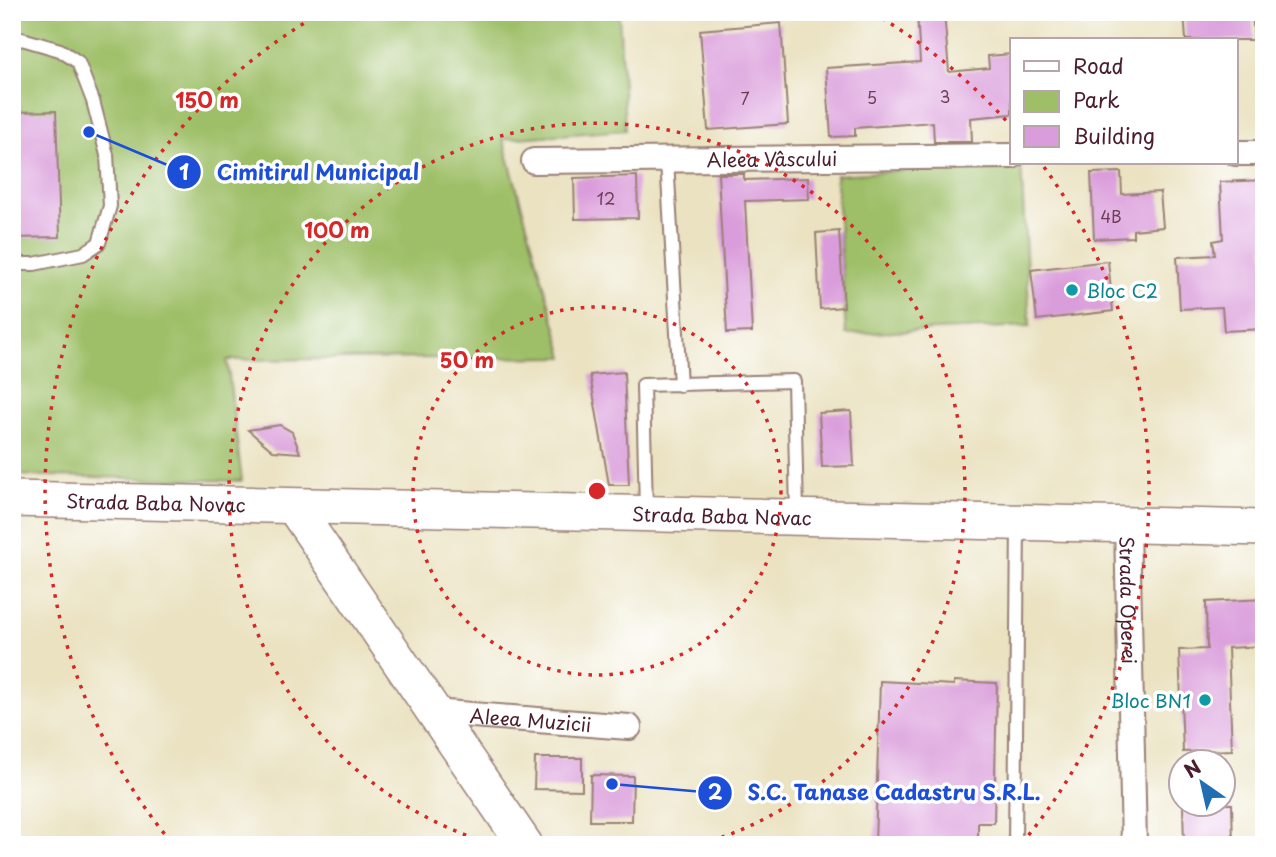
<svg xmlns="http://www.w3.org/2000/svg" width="1276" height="857" font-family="'Playpen Sans',sans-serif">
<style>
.green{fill:#9ebf68;stroke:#746f4a;stroke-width:2}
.building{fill:#da9ddb}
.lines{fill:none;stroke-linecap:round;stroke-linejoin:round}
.lane-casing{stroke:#9a8076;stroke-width:16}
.street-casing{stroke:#9a8076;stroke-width:28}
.secondary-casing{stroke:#9a8076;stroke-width:38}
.lane{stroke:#fff;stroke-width:12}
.street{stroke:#fff;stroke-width:24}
.secondary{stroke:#fff;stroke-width:35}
.ring{fill:none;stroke:#d62828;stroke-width:3.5;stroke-dasharray:3.5 7}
.culture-dot{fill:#0f9aa8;stroke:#fff;stroke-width:2.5}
.labels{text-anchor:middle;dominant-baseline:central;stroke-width:7;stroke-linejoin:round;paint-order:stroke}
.number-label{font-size:16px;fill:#6e3e57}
.street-label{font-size:19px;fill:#4a1f2b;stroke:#fff}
.culture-label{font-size:19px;fill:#0d838f;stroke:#fff;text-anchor:start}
.centre{fill:#d62828;stroke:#fff;stroke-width:3.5}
.ring-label{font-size:21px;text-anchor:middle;font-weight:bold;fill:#d62828;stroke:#fff;stroke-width:7;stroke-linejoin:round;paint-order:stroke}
.leader{fill:none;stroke:#1d4ed8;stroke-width:2.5}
.callout-dot{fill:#1d4ed8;stroke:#fff;stroke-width:2.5}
.mark-label{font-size:21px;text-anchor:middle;font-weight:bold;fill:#fff}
.callout-label{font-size:21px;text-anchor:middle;font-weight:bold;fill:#1d4ed8;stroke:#fff;stroke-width:7;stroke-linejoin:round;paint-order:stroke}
</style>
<rect width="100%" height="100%" fill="#fff"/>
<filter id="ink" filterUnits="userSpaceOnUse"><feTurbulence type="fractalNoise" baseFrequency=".0143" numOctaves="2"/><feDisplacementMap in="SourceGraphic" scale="14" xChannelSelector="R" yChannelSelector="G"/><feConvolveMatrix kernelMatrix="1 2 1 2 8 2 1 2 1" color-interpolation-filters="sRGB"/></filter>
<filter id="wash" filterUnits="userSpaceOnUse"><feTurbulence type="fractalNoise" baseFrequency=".00686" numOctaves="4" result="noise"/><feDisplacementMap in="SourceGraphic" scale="28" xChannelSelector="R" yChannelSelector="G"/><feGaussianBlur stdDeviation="1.57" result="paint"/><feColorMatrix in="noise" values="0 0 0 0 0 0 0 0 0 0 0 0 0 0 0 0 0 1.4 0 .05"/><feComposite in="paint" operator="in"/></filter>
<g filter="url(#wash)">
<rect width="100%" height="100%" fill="#eae2c1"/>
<path class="green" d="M12,12H619L625,130L503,139L564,357L227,360L242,481L12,475Z
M1021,163L1030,326L846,334L836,175Z"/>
<g id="blocks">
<path class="building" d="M917,12H944L949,72L989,68L988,56L1012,54V114L971,118L972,142H934L933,122L855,128V136L831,137L826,68L920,62Z
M1184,12H1252L1254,40H1186Z
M781,23L788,124L708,130L700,30Z
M56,111L60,237L12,238V112Z
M1121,172L1122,194L1160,192L1163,227L1133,230V237L1094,239L1091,173Z
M718,174H744V180L808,178L809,199L745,201L752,332L727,333Z
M637,176L638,218L575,219L574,178Z
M1264,180V329L1224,331L1222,307L1180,309L1177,257L1215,255L1213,241L1223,239L1220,182Z
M839,231L844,307L820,309L816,233Z
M1108,261L1113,311L1037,320L1031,270Z
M624,372L629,485H609L590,375Z
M851,411L854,466L822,467L819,413Z
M280,425L292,432L300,453L273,451L248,430Z
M1264,599V646L1228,648L1232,750L1183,752L1179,650L1207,649L1206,602Z
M880,681L954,685V681L997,683L994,823H978V845H875Z
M535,758H582V790L534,789Z
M591,775L633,776L632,821H590Z
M1183,804H1232L1233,845H1184Z"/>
</g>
</g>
<g filter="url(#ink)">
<use href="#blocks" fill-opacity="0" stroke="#9a8076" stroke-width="2"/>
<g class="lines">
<g class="lane-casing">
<path id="lane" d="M12,42L22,39L60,50L78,62L93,101L107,155L110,206L99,243L83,254L34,264H12
M667,160L680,385
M646,510L643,385L794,381L797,514
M1015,845L1018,523"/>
</g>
<g class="street-casing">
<g id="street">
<path d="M1236,153H1264"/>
<path id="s1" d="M534,161L1012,156"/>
<path id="s2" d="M1127,525L1134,845"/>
<path id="s3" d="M433,712L629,727"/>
</g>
</g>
<g class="secondary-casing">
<g id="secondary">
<path id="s4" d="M12,499L1264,528"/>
<path d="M294,507L525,845"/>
</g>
</g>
<use href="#lane" class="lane"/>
<use href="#street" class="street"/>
<use href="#secondary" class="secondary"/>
</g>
</g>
<g class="ring">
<circle cx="597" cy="491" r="184"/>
<path d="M496 845A368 368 0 1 1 698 845"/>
<path d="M171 842A552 552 0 0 1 321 13M873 13A552 552 0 0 1 1010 125M1044 167A552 552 0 0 1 1023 842"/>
</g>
<g class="culture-dot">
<circle cx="1072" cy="290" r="7"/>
<circle cx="1205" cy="700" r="7"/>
</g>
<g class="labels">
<g class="number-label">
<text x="945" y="96">3</text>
<text x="872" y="97">5</text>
<text x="745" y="98">7</text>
<text x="606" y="198">12</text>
<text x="1111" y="216">4B</text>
</g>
<g class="street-label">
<text stroke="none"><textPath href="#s1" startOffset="238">Aleea Vâscului</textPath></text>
<text stroke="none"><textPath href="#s4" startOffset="144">Strada Baba Novac</textPath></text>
<text stroke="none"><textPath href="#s4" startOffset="710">Strada Baba Novac</textPath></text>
<text stroke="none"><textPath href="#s2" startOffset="75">Strada Operei</textPath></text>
<text stroke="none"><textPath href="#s3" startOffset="98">Aleea Muzicii</textPath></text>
</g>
<g class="culture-label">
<text x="1086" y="290">Bloc C2</text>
<text x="1191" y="700" text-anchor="end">Bloc BN1</text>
</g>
</g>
<circle cx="597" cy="491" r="10" class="centre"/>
<g class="ring-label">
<text x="207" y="108">150 m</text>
<text x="337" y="238">100 m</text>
<text x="467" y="368">50 m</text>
</g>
<path class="leader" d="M89 132L184 172M612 784L715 793"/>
<g class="callout-dot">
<circle cx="89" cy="132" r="7"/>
<circle cx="612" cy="784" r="7"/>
<circle cx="184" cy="172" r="18"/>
<circle cx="715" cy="793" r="18"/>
</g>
<g class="mark-label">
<text x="184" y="180">1</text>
<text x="715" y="800">2</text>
</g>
<g class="callout-label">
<text x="318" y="180">Cimitirul Municipal</text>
<text x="894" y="800">S.C. Tanase Cadastru S.R.L.</text>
</g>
<rect width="1276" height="857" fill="none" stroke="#fff" stroke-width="42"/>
<rect x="1010" y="38" width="228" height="126" fill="#ffffff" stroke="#b7a5aa" stroke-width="2"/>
<rect x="1024" y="61" width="35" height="10" fill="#ffffff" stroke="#b7a5aa" stroke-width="2"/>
<text x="1073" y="74" font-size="21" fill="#4a1f2b">Road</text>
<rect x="1024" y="91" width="35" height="21" fill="#9ebf68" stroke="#b7a5aa" stroke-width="2"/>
<text x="1073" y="108" font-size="21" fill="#4a1f2b">Park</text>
<rect x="1024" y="126" width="35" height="21" fill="#da9ddb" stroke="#b7a5aa" stroke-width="2"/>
<text x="1073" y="144" font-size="21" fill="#4a1f2b">Building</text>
<g transform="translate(1202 783) rotate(326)"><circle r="33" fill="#ffffff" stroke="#b7a5aa" stroke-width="2"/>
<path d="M0-5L12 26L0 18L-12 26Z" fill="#1f6fb2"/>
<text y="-10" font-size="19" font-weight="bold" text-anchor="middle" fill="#4a1f2b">N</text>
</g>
</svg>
